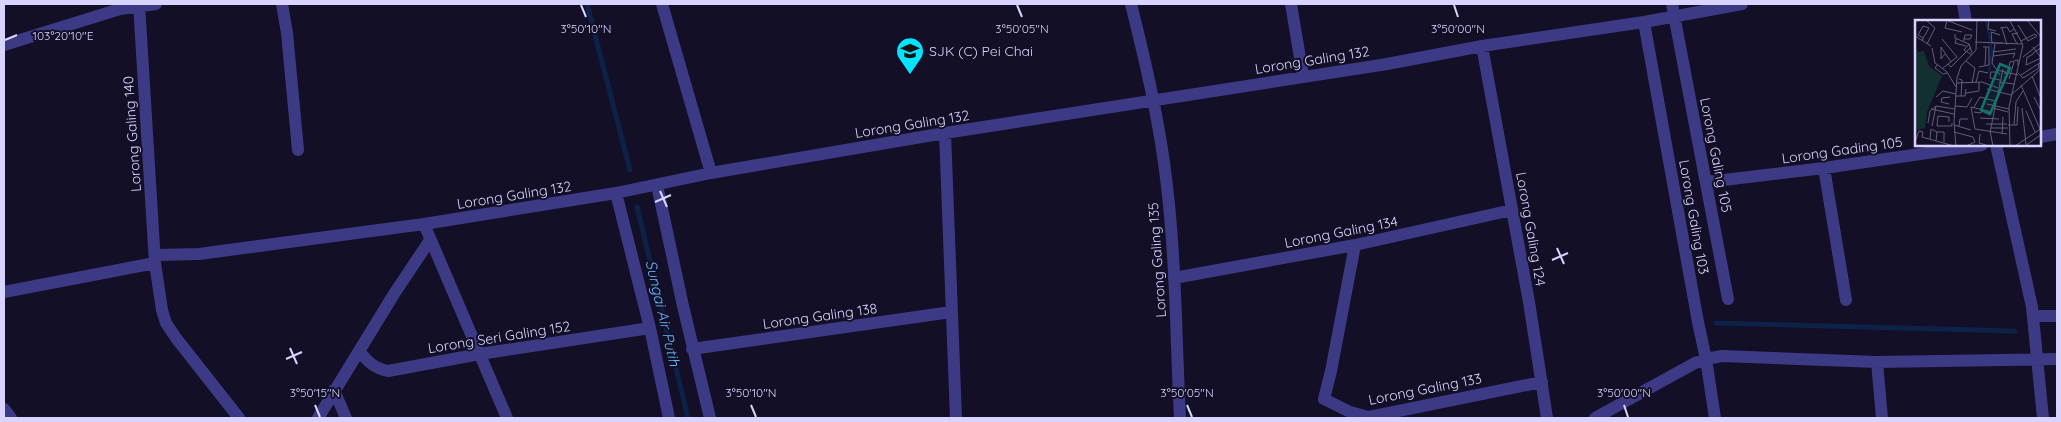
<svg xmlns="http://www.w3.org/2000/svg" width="2061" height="422" font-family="Quicksand,sans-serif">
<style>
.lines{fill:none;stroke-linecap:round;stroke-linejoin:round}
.stream{stroke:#0c2248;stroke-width:5}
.street{stroke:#3d3a85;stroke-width:12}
.ticks{fill:none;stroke:#d9d4ff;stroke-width:2}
.labels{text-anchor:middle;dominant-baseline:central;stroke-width:4;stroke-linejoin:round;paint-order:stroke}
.poi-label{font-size:14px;fill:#d9d4ff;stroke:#130f26;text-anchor:start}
.street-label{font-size:14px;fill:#d9d4ff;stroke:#130f26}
.water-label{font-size:15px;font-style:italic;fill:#62b6ff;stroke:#130f26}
.inset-river{fill:none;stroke:#0c2248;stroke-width:2.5}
.inset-road{fill:none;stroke:#625e7d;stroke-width:1}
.view{fill:#0f766e;fill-opacity:0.15;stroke:#0f766e;stroke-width:2.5}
.inset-edge{fill:none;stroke:#d9d4ff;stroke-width:2.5}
.ticks-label{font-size:12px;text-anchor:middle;fill:#d9d4ff;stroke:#130f26;stroke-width:4;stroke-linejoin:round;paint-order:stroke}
</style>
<rect width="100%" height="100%" fill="#130f26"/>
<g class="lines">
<path class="stream" d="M587,4L630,170
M637,207L688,418
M1716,323L2015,331"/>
<path class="street" d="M139,4L155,263L162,310L166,323L176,338L239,418
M282,4L287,33L298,150
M662,4L711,173
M1131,4C1146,64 1160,124 1167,186C1176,263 1176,341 1180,418
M1291,4L1303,76
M1672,4L1728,299
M1963,4L1966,21
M1644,22L1698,322L1706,359L1715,418
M4,45L120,9L156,4
M1482,46L1529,302L1547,418
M945,133L956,418
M2040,137L2057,134
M1996,145L2032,307L2043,418
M1824,168L1846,300
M1707,182L1824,168L1982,145
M657,185L683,306L710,418
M616,193L650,328L669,418
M424,224L507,418
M1355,245L1331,371L1324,399L1350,412L1369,417L1542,382
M155,255L199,254L424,224L616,193L711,173L945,133L1387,64L1482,46L1644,22L1742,4
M1174,278L1355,245L1512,210
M4,292L155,263
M2033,316H2057
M692,349L951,312
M359,351C368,362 374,368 388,371L480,354L650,328
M1877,362L1882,418
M334,390L346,418
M4,409L11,418
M318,418L394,294L430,240
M1595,418L1695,363L1706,359L1722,356L1877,362L2057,359"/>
</g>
<path class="ticks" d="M581,5L586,17M1017,5L1022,17M1454,5L1458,17M5,40L17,35M660,191L667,207M655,202L671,195M1557,248L1564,264M1552,260L1568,253M290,348L297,364M286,359L302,352M315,405L320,417M751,405L756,417M1187,405L1192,417M1624,405L1628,417"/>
<defs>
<g id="school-pin" transform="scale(1.4375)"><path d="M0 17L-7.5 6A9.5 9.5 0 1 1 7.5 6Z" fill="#00e5ff" stroke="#130f26"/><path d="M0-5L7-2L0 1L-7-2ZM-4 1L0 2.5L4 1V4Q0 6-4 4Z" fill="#111"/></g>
</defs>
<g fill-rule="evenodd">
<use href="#school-pin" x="910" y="51"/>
</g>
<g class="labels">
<g class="poi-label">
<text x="929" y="51">SJK (C) Pei Chai</text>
</g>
<g class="street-label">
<text transform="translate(1312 60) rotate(-9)">Lorong Galing 132</text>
<text transform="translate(912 124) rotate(-9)">Lorong Galing 132</text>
<text transform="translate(132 134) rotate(-94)">Lorong Galing 140</text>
<text transform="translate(1842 150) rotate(-8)">Lorong Gading 105</text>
<text transform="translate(1716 155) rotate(79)">Lorong Galing 105</text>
<text transform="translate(514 195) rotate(-9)">Lorong Galing 132</text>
<text transform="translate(1694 217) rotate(80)">Lorong Galing 103</text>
<text transform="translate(1531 229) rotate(80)">Lorong Galing 124</text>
<text transform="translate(1341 232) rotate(-11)">Lorong Galing 134</text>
<text transform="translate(1157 260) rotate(-94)">Lorong Galing 135</text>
<text transform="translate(820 316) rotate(-8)">Lorong Galing 138</text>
<text transform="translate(499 337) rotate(-9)">Lorong Seri Galing 152</text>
<text transform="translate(1425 389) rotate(-11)">Lorong Galing 133</text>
</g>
<g class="water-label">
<text transform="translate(663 313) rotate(77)">Sungai Air Putih</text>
</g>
</g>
<g transform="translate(1915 20)">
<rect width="126" height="126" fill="#130f26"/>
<path d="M0,26L3,32L9,31L14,46L27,56L12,92L10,108L0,111Z" fill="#12302f"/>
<path class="inset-river" d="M71,0L77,31L74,53"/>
<path class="inset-road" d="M11,0L20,8L12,24M31,0L57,10M74,0L73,9L81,11M112,0L127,18M32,1L30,8L47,12M103,5L113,21L122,16L120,14M85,8L92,7L95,12L99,9M87,8L92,25M40,14V18L54,24L57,33M85,15L76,12L77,23H88M0,16L16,26M27,19L42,37L28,48M41,19L40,23L51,26M7,21L8,19V18L10,15L14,8L8,6L3,15L8,18M49,21V19L50,15H57L55,19H49M106,21L120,14M60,22L107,24M54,24L49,30L57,35M80,24L77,43L85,55M102,24L97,14L103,13M26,27V39L30,34M26,27L36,42M118,27L124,35L126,38L111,45L112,37H113L118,34L119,32L121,31L124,29L127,28M17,28L20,43L32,52L41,67M78,32L101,29M78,36L100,33L98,38M108,37L127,22M51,41L60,48L57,63M33,44L36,47L56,27M22,45L20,48L28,54L32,53M70,45L71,27M64,47L74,45V27H68M82,50L103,55M83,52H76L75,58L85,60M89,53L92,54L95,42L103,40V45M103,53L108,58L124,48L123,44M106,55L126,42M117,56L127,81M44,59L47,60L46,76M94,59L99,42M61,62L64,51L73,53M84,62L99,64M42,63L67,62L83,68M106,65L127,114M72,69L96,75L127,48M51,73L64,71V62M41,76H50L51,69M21,77L28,71L41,74M119,77L127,93M34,84L26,82L27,78L35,77M72,84L94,89M21,86L40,89M40,86L52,87L57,78M59,87L65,77L80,81M78,88L93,92M107,88L111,124M16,89L39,94M111,91L120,112M59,92L66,93L70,78M77,92L56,87L60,109L92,114M65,98L84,99M34,102V97L23,96L22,106H37V103M13,103L15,91L21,86M71,104H92M39,105L56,110M93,105H102L103,87M99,105L101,82L108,71M17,106L21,86M44,106L45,99H53M76,108H93M75,111L78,126M39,112L58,117L60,122L51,126M75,112L88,49M65,114L64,123L71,125M87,114L88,97M7,117L39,126M15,119L16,109L22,112M21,121L22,112H29V122M0,122L4,111L8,112L7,117M41,126L39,102L42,58L46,46L61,30L62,0M95,126L94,87L108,25L95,1M100,126L127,108M110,126L127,114"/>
<path class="view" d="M85,44L95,48L75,94L66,90Z"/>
<rect width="126" height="126" class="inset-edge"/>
</g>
<g class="ticks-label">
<text x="586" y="33">3°50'10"N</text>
<text x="1022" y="33">3°50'05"N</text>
<text x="1458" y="33">3°50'00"N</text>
<text x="63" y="40">103°20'10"E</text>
<text x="315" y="397">3°50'15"N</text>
<text x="751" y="397">3°50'10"N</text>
<text x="1187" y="397">3°50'05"N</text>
<text x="1624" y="397">3°50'00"N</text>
</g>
<rect width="2061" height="422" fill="none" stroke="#d9d4ff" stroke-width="10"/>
</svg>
